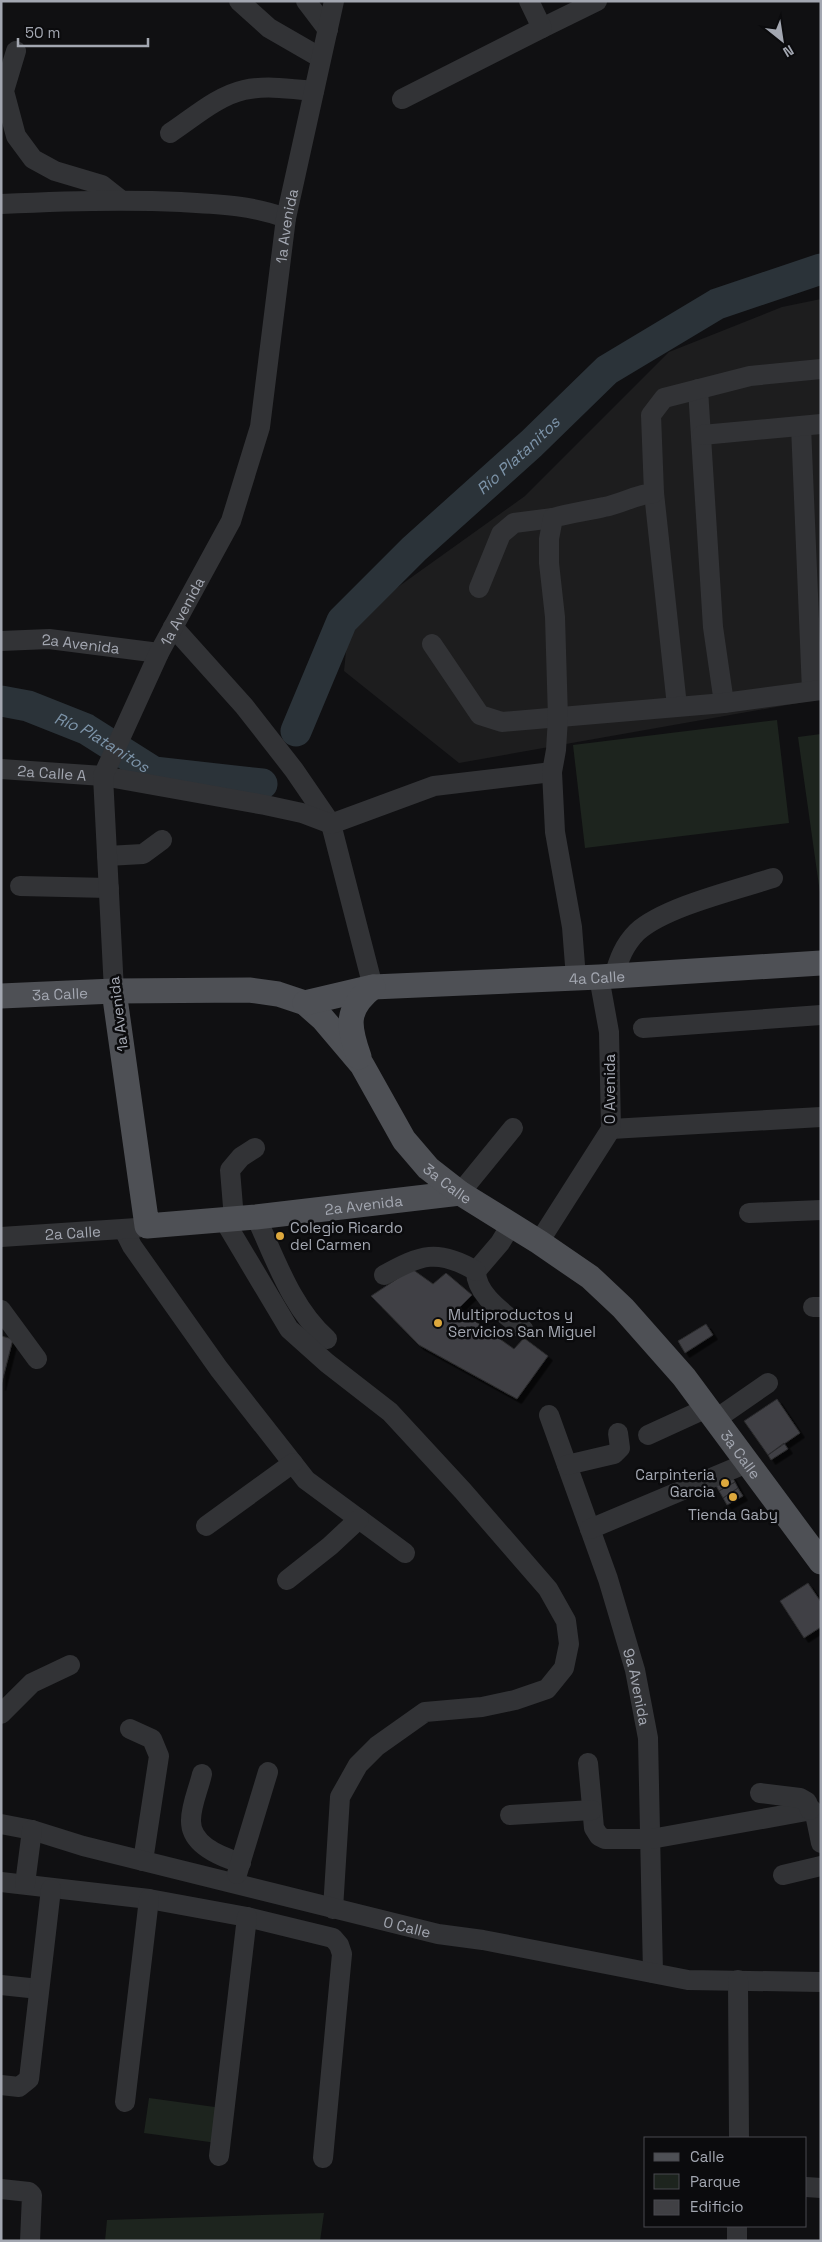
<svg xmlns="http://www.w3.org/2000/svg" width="822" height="2242" font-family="'Space Grotesk',sans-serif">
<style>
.built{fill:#1d1d1e}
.green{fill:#1d241e}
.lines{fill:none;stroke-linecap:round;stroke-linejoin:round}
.river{stroke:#2b3339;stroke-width:31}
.building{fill:#404044;stroke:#2b2b2d;filter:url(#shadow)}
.minor{stroke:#323336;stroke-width:20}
.major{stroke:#4e5055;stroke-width:25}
.poi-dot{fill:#dda83d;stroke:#0b0b0d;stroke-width:2}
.labels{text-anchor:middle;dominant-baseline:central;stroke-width:5;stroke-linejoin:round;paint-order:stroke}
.street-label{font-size:15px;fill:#a3a7b1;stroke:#0b0b0d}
.poi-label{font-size:15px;fill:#a3a7b1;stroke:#0b0b0d;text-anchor:start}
.water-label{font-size:16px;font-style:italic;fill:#7d94a9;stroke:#0b0b0d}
</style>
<defs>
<filter id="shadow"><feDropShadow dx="4.5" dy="4.5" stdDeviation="0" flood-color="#0009"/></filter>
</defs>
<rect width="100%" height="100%" fill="#101012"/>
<path class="built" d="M821,299V699L459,763L344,671L349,622L525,496L669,352L782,307Z"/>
<path class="green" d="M777,720L789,823L585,848L573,745Z
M821,734V900L798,737Z
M149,2098L222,2108L217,2143L144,2133Z
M324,2213L320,2241H105L107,2220Z"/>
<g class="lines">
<g class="river">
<path id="s1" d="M1,701L28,706L86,729L154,772L262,784"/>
<path id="s2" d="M296,731L342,621L414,549L531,444L607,370L717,304L821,269"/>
</g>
</g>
<path class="building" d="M412,1269L433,1284L446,1273L472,1295L458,1309L514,1349L524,1338L548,1356L517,1399L419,1345L371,1296Z
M706,1324L713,1335L685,1353L678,1341Z
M1,1336L13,1339L1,1386Z
M777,1399L800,1433L768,1455L744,1421Z
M784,1443L788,1449L771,1460L768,1455Z
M731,1475L735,1482L719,1491L715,1484Z
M735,1482L738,1488L723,1498L719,1491Z
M738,1488L743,1496L727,1505L723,1498Z
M808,1583L821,1602V1627L804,1638L780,1601Z"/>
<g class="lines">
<g class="minor">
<path d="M239,1L269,28L321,58"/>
<path d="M306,1L328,30"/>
<path d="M542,28L597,1"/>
<path d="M16,51L4,91L16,136L33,159L55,171L102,185L121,200"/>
<path d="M402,99L542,28L529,1"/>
<path d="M170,133C193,118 217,96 244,90C266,85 292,89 314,91"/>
<path d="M1,204C61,201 120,199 181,202C217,204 251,205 286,218"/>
<path d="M698,389L713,627L724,703"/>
<path d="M801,426L812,691"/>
<path d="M702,435L821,424"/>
<path d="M654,493L677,706"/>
<path d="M479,588L501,534L514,523L553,518"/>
<path d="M173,627L244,706L294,770L331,824L373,987"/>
<path id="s3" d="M1,641L49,639L159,653"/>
<path d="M432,644L480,715L502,722L724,703L821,690"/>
<path id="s4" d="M1,769L103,776L265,805L302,813L331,824L434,786L552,772"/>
<path d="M107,856L143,854L162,840"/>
<path d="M20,886L109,888"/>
<path d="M614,976C619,959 624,945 637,932C664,907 736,890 773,878"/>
<path d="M576,978L572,927L555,832L552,772L556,750L558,718L555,617L549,563V539L553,518C570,513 587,511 604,507C621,504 637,494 654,493L651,415L664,398L750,376L821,369"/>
<path id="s5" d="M114,991L103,776L159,653L231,521L260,427L286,218L334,1"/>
<path d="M643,1028L821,1015"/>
<path d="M611,1129L821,1117"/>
<path d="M460,1193L513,1128"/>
<path d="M749,1213L821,1210"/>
<path d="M256,1217C275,1258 292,1309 327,1339"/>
<path d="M234,1219L230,1170L241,1157L255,1148"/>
<path d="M224,1220L289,1329L327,1363L390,1412L463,1491L548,1589L566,1621L569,1644L564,1668L547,1689L515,1700L482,1707L425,1712L377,1746L358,1765L340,1797L333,1909"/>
<path d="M511,1225L500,1243L476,1271C476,1296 506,1314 523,1329"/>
<path d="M124,1230L132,1246L219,1369L306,1480L405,1553"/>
<path id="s6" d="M1,1237L137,1228"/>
<path d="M539,1242L611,1129L609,1032L599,977"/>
<path d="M384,1275C421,1255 437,1248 476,1271"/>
<path d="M813,1307H821"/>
<path d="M1,1310L37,1359"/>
<path id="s7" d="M549,1415L608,1579L635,1670L648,1738L653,1973"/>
<path d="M716,1419L768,1383"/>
<path d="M648,1435L707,1408"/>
<path d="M567,1465L614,1454L620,1448L618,1433"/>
<path d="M206,1526L293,1463"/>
<path d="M590,1529L747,1463"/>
<path d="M287,1580L330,1546L359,1519"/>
<path d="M1,1714L32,1683L70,1665"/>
<path d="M130,1729L152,1739L159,1756L143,1861"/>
<path d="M588,1763L594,1828L599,1836L605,1839H651L812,1810L815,1814L821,1843"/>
<path d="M202,1774C199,1788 191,1805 191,1820C190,1845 221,1857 241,1863"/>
<path d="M760,1793L800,1798L807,1802L810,1810"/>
<path d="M510,1815L592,1810"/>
<path id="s8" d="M1,1824L32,1830L83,1846L438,1934L483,1940L688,1980L821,1982"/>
<path d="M237,1874L268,1772"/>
<path d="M783,1875L821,1866"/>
<path d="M1,1882L149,1899L247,1917L333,1938L339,1945L342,1954L323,2158"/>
<path d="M25,1884L32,1830"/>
<path d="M738,1980L739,2138"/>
<path d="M1,1985L39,1989"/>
<path d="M1,2085L19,2087L29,2079L51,1889"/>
<path d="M125,2102L149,1899"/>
<path d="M219,2156L247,1917"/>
<path d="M806,2187L821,2188"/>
<path d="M1,2189L29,2192L32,2195L30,2241"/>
<path d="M737,2241V2226"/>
</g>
<g class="major">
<path id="s9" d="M114,991L147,1226L256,1217L460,1193"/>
<path id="s10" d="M1,996L114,991L249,990L278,994L305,1003L323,1019L362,1065L404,1140L428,1168L460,1193L539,1242L590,1277L623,1308L684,1377L821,1562"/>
<path id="s11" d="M305,1003L373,987L599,977L821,963"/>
<path d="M359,1057C348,1026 345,1009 373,987"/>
</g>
</g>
<g class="poi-dot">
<circle cx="280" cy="1236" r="5"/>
<circle cx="438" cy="1323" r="5"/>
<circle cx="725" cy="1483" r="5"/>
<circle cx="733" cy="1497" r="5"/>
</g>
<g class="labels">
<g class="street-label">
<text stroke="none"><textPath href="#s5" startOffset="802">1a Avenida</textPath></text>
<text stroke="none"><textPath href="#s5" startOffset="398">1a Avenida</textPath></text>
<text stroke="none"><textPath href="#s3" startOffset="80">2a Avenida</textPath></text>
<text stroke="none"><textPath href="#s4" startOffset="51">2a Calle A</textPath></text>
<text stroke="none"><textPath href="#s11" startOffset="294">4a Calle</textPath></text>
<text stroke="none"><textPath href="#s10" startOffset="59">3a Calle</textPath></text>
<text transform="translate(118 1014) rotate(-97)">1a Avenida</text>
<text transform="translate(609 1089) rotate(-90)">0 Avenida</text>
<text stroke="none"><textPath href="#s10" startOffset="538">3a Calle</textPath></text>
<text stroke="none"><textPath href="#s9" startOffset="455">2a Avenida</textPath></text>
<text stroke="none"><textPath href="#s6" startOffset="72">2a Calle</textPath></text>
<text stroke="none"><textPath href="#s10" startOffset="942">3a Calle</textPath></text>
<text stroke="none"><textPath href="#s7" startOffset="286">9a Avenida</textPath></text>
<text stroke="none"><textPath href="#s8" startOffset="419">0 Calle</textPath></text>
</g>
<g class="poi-label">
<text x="290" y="1227">Colegio Ricardo<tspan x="290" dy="17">del Carmen</tspan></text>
<text x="448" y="1314">Multiproductos y<tspan x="448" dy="17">Servicios San Miguel</tspan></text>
<text x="715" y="1474" text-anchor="end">Carpinteria<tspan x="715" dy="17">Garcia</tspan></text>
<text x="733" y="1514" text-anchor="middle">Tienda Gaby</text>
</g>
<g class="water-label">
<text stroke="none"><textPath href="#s2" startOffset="361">Río Platanitos</textPath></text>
<text stroke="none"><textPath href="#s1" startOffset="110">Río Platanitos</textPath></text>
</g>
</g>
<rect width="822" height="2242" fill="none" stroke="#a3a7b1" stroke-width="5"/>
<rect x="644" y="2137" width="162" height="90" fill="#0b0b0d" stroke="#48494f"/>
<rect x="654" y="2153" width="25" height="8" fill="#4e5055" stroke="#48494f"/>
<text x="690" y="2162" font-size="15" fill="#a3a7b1">Calle</text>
<rect x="654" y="2174" width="25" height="15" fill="#1d241e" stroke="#48494f"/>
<text x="690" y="2187" font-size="15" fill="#a3a7b1">Parque</text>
<rect x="654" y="2200" width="25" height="15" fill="#404044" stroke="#48494f"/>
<text x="690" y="2212" font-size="15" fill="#a3a7b1">Edificio</text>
<g transform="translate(782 40) rotate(150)" stroke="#0b0b0d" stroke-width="4" paint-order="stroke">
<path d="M0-4L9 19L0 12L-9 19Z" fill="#a3a7b1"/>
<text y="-8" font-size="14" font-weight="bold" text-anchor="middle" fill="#a3a7b1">N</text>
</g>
<path d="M18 38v8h130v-8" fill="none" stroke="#a3a7b1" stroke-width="2.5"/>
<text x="25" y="38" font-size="15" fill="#a3a7b1" stroke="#0b0b0d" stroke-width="4" paint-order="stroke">50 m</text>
</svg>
